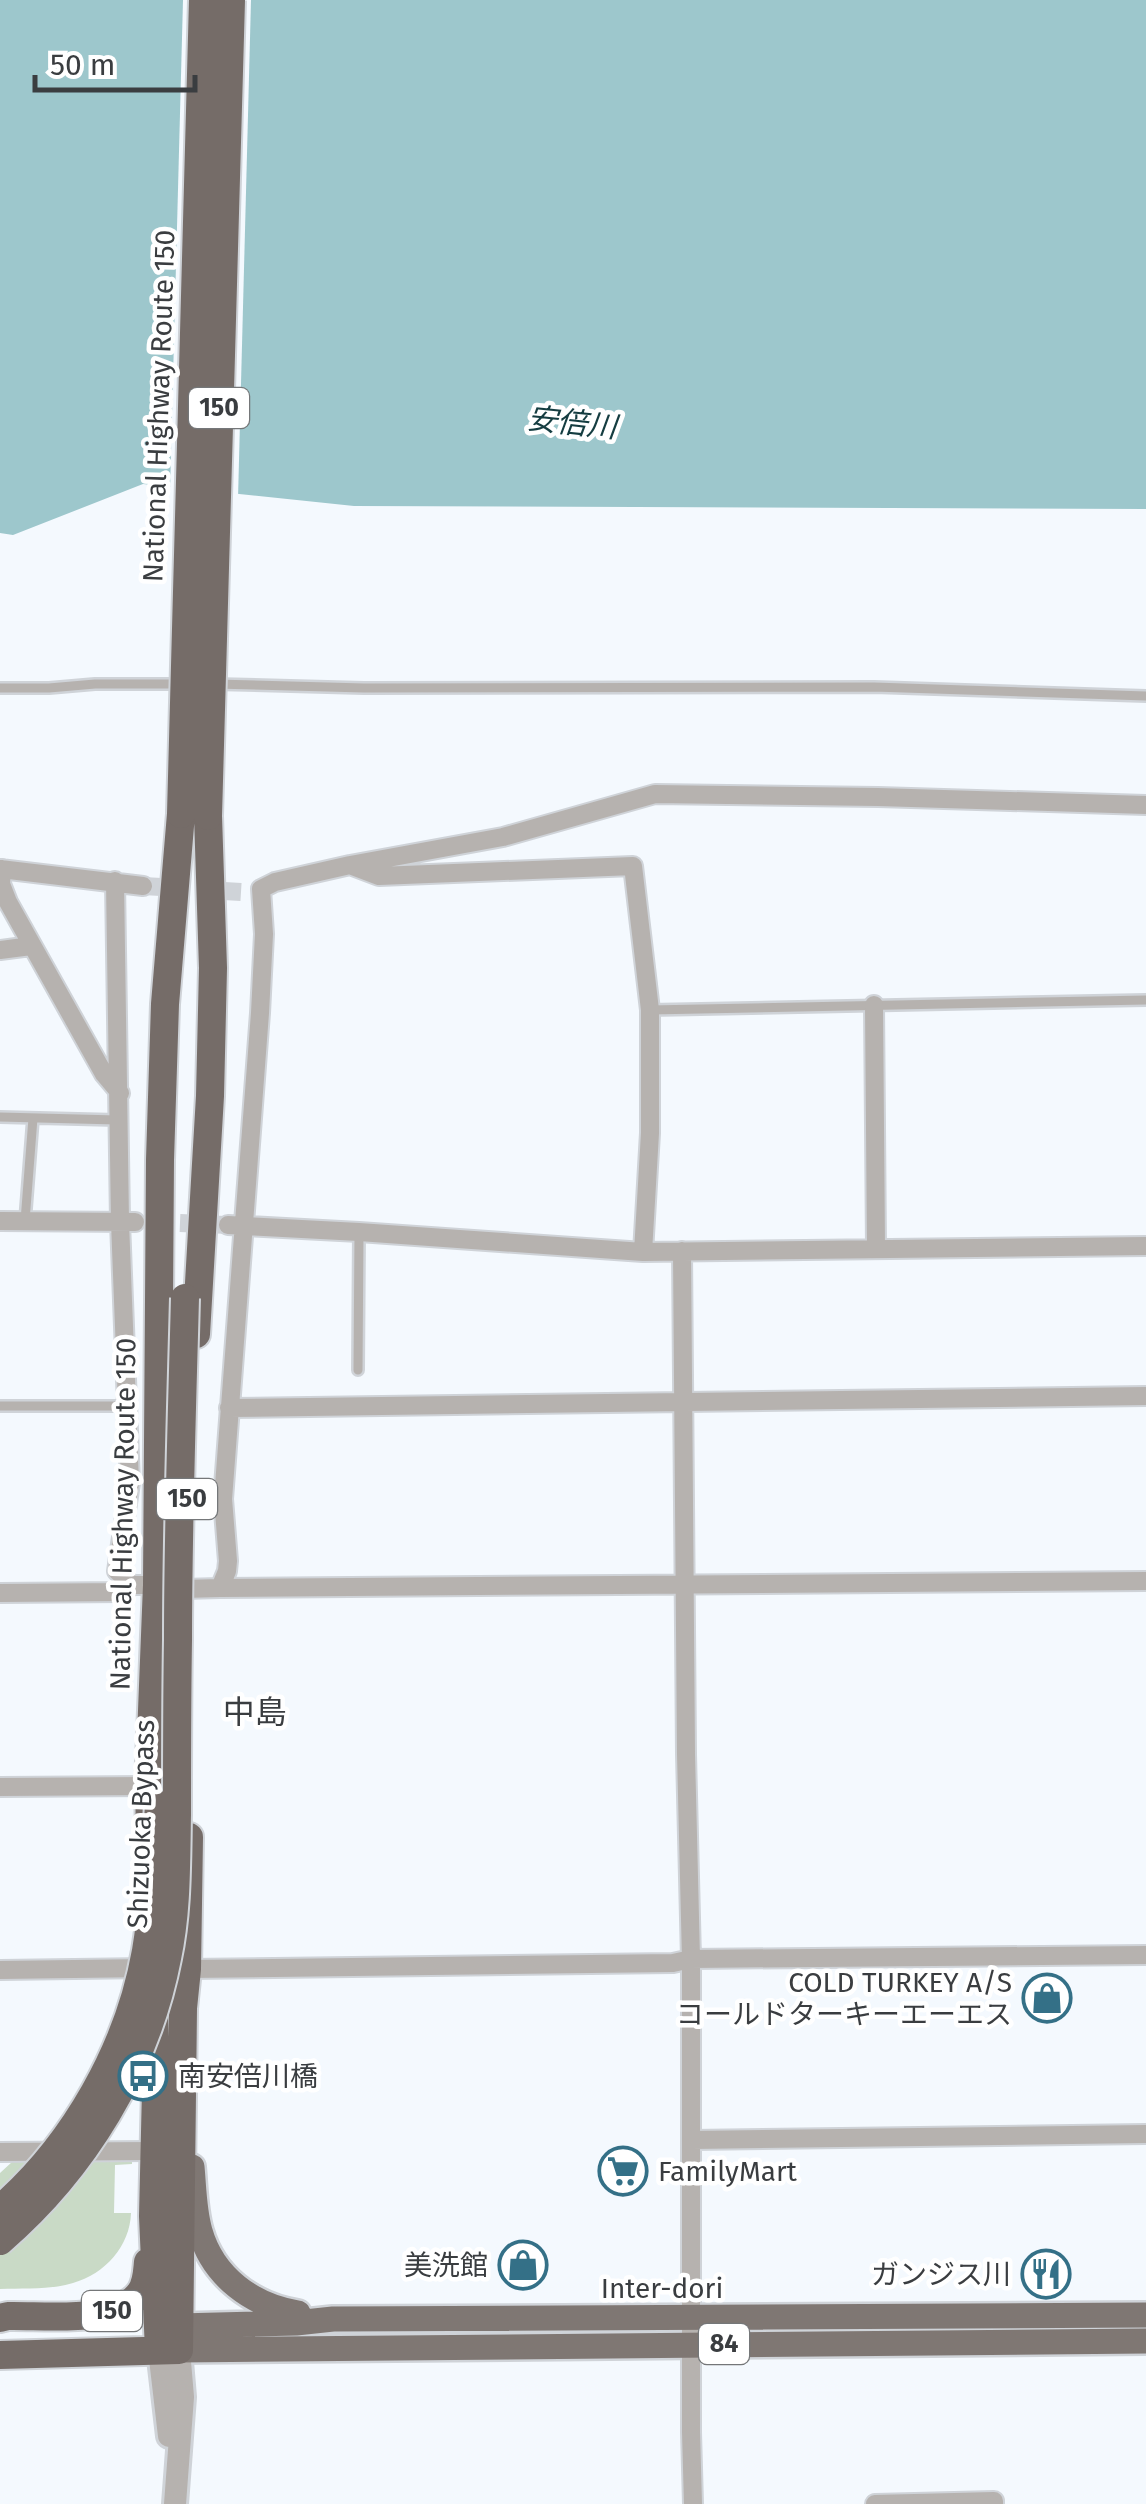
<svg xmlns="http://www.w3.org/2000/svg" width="1146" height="2504" font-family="'Fira Sans','Noto Sans JP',sans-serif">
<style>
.green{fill:#c9dac6}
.water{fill:#9dc7cc}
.pier{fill:#f4f9fe}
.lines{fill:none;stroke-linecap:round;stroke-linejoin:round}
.minor-tunnel{stroke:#cfd3d8;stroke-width:18;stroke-dasharray:18 9;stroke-linecap:butt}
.service-casing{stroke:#cfd3d8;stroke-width:14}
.minor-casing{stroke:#cfd3d8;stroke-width:22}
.tertiary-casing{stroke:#cfd3d8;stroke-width:28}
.primary-casing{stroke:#cfd3d8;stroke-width:30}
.trunk-casing{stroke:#cfd3d8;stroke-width:32}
.service{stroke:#b6b2af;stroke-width:9}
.minor{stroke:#b6b2af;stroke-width:18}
.tertiary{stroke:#b6b2af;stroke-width:22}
.primary{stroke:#7f7773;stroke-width:25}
.trunk{stroke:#756c68;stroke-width:28}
.trunk-bridge-casing{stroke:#cfd3d8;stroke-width:32;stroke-linecap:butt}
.trunk-bridge{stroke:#756c68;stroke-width:28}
.labels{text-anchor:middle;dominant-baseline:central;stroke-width:9;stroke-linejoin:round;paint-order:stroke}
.shield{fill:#fff;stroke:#757779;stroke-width:2.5}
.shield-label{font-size:25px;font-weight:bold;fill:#3a3d40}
.street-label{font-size:28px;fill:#3a3d40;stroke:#fff}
.poi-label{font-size:28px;fill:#3a3d40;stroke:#fff;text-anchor:end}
.water-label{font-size:30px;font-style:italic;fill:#153d41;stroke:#fff}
.quarter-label{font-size:32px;fill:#3a3d40;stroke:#fff}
</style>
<rect width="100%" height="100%" fill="#f4f9fe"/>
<path class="green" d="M132,2159V2164L115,2165L114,2213H131C130,2246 105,2274 73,2283C50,2290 24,2288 0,2289V2173L12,2162Z"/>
<path class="water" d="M0,0H1146V509L354,506L143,484L13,535L0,533Z"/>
<path class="pier" d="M183,0H251L238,499L170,492Z"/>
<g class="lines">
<path class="minor-tunnel" d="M143,886L241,892
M153,1222L228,1225"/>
<g class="service-casing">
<path id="service" d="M214,684L364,688L874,687L1146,696
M0,688H49L95,684H178
M650,1010L1146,1000
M0,1117L117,1120
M25,1221L33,1118
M358,1370L359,1233
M0,1406H127"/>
</g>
<g class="minor-casing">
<path id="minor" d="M350,865L379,876L633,866L650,1010V1133L643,1252
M0,869L143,886
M2,869L1,884L8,902L104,1074L120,1093
M115,881L120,1222L130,1483L117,1571L132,1585H157
M0,950L31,946
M874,1005L876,1248
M0,1221L135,1222
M228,1225L359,1232L643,1252L1146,1246
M682,1251L686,1754L691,1959V2432L693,2504
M229,1408L1146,1396
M220,1588L1146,1581
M183,1589L220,1588L227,1571L228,1561L223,1499L260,1013L264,934L261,889L275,882L350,865L503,837L655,794L878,797L1146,805
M0,1593L123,1592L132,1585
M0,1787L149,1786
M187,1969L673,1963L691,1959L1146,1955
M0,1970L148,1968
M692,2140L1146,2134
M0,2152L154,2151
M875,2504L994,2501V2504"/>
</g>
<g class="tertiary-casing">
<path id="tertiary" d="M159,2350L169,2436
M175,2504L183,2397L179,2350"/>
</g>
<g class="primary-casing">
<path id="primary" d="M192,2167C194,2188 194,2211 200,2231C213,2277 253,2306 298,2313
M179,2326L296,2323L333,2319L1146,2315
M179,2350L1146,2341"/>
</g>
<g class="trunk-casing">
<path id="trunk" d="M196,1334L210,1096L213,968L208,816
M150,1832L149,1786L157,1585L160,1160L165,1004L181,814
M154,2010L156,2090L153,2216L159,2350
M0,2318L8,2316C45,2315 116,2325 140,2293C147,2284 147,2272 148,2262
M0,2355L179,2350L183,2008L187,1969L189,1837"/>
</g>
<use href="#service" class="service"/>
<use href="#minor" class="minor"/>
<use href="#tertiary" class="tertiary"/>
<use href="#primary" class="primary"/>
<use href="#trunk" class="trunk"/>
<g class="trunk-bridge-casing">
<path id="trunk-bridge" d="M181,814L203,0
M208,816L231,0
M0,2209C74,2145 129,2048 146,1951C154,1903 156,1854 159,1805
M0,2241C84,2169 146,2067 167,1958C177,1911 176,1863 177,1815C177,1756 177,1698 178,1640C178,1526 182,1412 185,1298"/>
</g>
<use href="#trunk-bridge" class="trunk-bridge"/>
</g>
<defs>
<g id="shop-ring" transform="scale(2.5)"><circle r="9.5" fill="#fff" stroke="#347087" stroke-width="1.5"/><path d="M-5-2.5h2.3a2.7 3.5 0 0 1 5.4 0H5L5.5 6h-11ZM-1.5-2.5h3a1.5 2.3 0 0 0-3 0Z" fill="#347087"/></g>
<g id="bus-ring" transform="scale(2.5)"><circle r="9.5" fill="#fff" stroke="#347087" stroke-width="1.5"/><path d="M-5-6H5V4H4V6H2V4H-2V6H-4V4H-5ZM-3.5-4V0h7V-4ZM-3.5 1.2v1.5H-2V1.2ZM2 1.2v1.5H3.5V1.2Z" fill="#347087"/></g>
<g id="supermarket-ring" transform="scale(2.5)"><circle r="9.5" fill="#fff" stroke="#347087" stroke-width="1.5"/><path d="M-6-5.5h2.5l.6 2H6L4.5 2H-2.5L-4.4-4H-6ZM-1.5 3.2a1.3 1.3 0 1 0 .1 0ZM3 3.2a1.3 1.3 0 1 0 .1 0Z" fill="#347087"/></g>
<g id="restaurant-ring" transform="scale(2.5)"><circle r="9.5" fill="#fff" stroke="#347087" stroke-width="1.5"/><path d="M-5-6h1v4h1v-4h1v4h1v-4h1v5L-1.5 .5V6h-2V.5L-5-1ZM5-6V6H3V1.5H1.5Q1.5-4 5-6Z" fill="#347087"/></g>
</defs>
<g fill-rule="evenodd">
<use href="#shop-ring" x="1047" y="1998"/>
<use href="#bus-ring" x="143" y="2076"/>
<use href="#supermarket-ring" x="623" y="2171"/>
<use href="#shop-ring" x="523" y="2265"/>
<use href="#restaurant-ring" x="1046" y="2274"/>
</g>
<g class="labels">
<g class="shield">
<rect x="189" y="388" width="60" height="40" rx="8"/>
<rect x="157" y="1479" width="60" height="40" rx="8"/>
<rect x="82" y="2291" width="60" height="40" rx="8"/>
<rect x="699" y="2324" width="50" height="40" rx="8"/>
</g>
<g class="shield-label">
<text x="219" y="408">150</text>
<text x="187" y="1499">150</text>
<text x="112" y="2311">150</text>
<text x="724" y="2344">84</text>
</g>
<g class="street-label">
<text transform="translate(159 406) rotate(-88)">National Highway Route 150</text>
<text transform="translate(123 1514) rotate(-89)">National Highway Route 150</text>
<text transform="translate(141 1824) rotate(-88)">Shizuoka Bypass</text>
<text x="662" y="2288">Inter-dori</text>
</g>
<g class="poi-label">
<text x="1012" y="1982">COLD TURKEY A/S<tspan x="1012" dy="32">コールドターキーエーエス</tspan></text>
<text x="178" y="2076" text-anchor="start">南安倍川橋</text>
<text x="658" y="2171" text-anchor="start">FamilyMart</text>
<text x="488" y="2265">美洗館</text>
<text x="1011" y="2274">ガンジス川</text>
</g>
<g class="water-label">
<text transform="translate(572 423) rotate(6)">安倍川</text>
</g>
<g class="quarter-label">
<text x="255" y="1712">中島</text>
</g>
</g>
<path d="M35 75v15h160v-15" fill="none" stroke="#3a3d40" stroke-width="5"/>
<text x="50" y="75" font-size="30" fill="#3a3d40" stroke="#ffffff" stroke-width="8" paint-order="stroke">50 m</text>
</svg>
